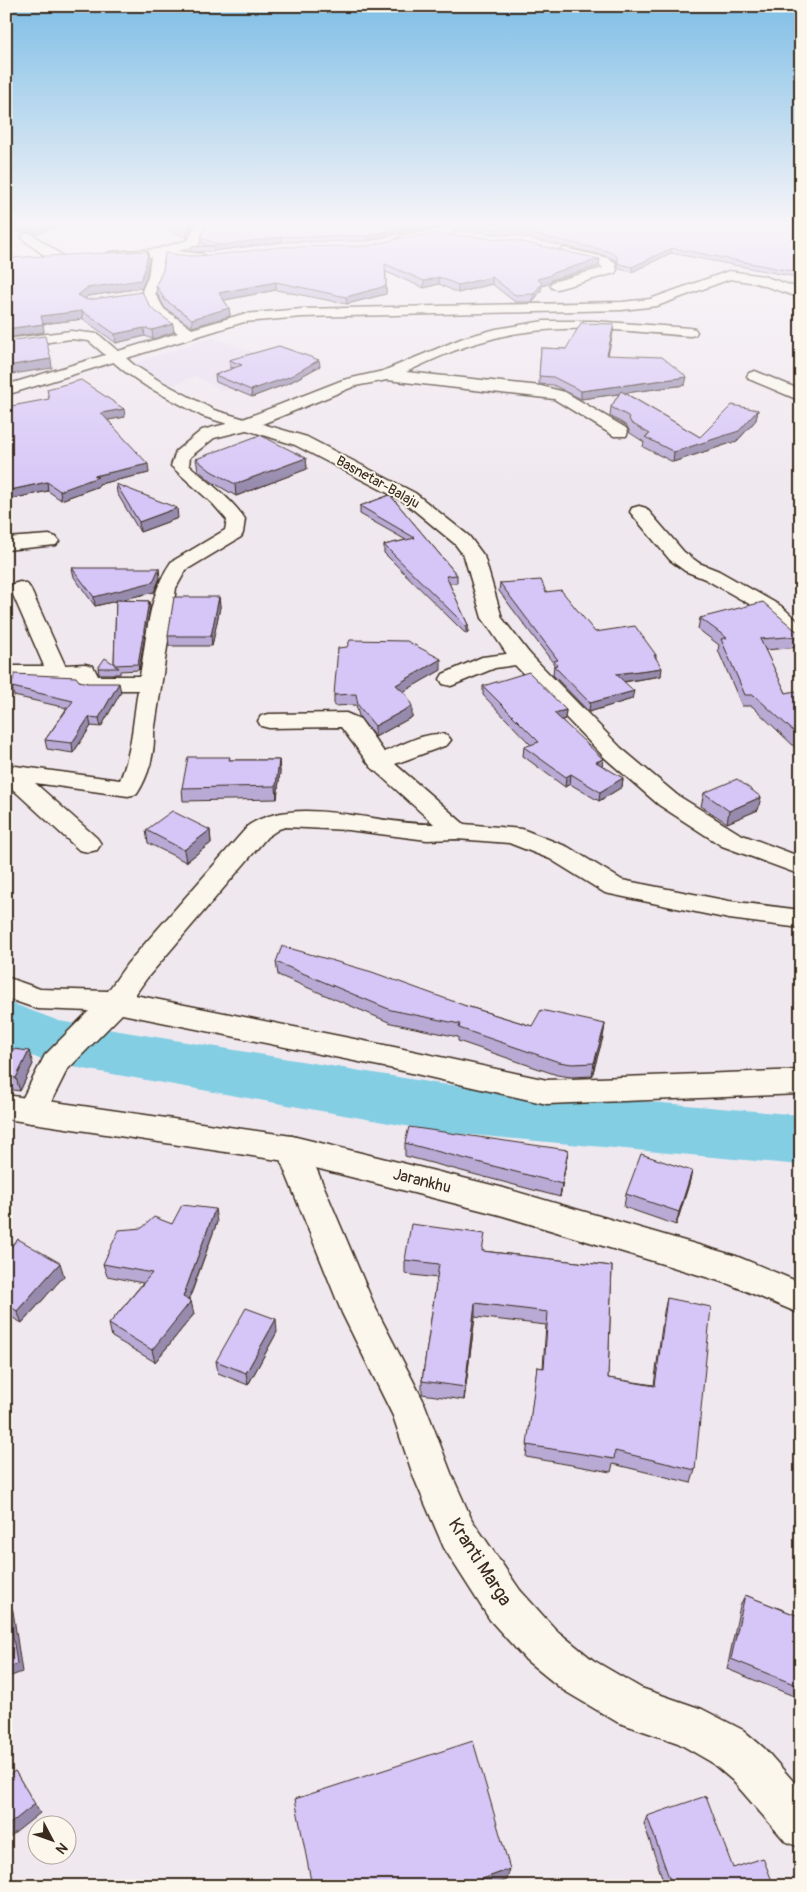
<svg xmlns="http://www.w3.org/2000/svg" width="807" height="1892" font-family="Pangolin,sans-serif">
<style>
.built{fill:#e8def1}
.lines{fill:none;stroke-linecap:round;stroke-linejoin:round}
.river{fill:#83cee3;fill-rule:evenodd}
.street-casing{stroke:#3b2a1e;stroke-width:3}
.secondary-casing{stroke:#3b2a1e;stroke-width:3}
.street{fill:#fbf7ec;fill-rule:evenodd}
.secondary{fill:#fbf7ec;fill-rule:evenodd}
.wall{fill:#b8aad4;stroke:#3b2a1e}
.shaded-wall{fill:#968bad;stroke:#3b2a1e}
.building{fill:#d6c6f7;stroke:#3b2a1e}
.labels{text-anchor:middle;dominant-baseline:central;stroke-width:4;stroke-linejoin:round;paint-order:stroke}
.far-street-label{font-size:14px;fill:#3b2a1e;stroke:#fbf7ec}
.street-label{font-size:16px;fill:#3b2a1e;stroke:#fbf7ec}
.near-street-label{font-size:19px;fill:#3b2a1e;stroke:#fbf7ec}
</style>
<rect width="100%" height="100%" fill="#f0e8ef"/>
<filter id="ink" filterUnits="userSpaceOnUse"><feTurbulence type="fractalNoise" baseFrequency=".02" numOctaves="2"/><feDisplacementMap in="SourceGraphic" scale="10" xChannelSelector="R" yChannelSelector="G"/><feConvolveMatrix kernelMatrix="1 2 1 2 8 2 1 2 1" color-interpolation-filters="sRGB"/></filter>
<g filter="url(#ink)">
<path class="built" d="M213,337L290,366L223,391L196,376L171,386L132,364Z"/>
<g class="lines">
<path class="river" d="M6,1001L59,1021L440,1084L801,1115V1165L440,1132L50,1063L6,1046Z"/>
<g class="street-casing">
<path id="street" d="M196,223H208L199,243L198,246L178,251L202,254L209,258L202,262L164,258L162,277L155,293L164,309L192,329L243,314L302,309L622,302L650,299L729,271L763,276L801,289V298L756,283L730,279L657,306L622,310L302,317L244,322L6,395V385L178,333L153,315L141,293L148,277L151,257L110,260L103,256L110,252L157,249L188,240Z
M444,223H456V229L450,235L446,236L403,243L397,239L403,235L442,229Z
M28,233L32,234L63,256L65,259L63,262H53L24,240L22,237L24,234Z
M564,248L608,258L615,262L617,270L615,273L557,289L552,288L550,285L552,282L603,268L599,264L559,255L557,252Z
M544,321H593L690,328L695,329L697,332L695,335L690,336C623,331 553,321 488,340C459,347 432,360 406,372L541,386L565,392L626,428L628,432L626,436H614L554,399L387,380L355,386L250,429L214,438L190,457L189,465C208,482 231,498 245,519L243,533L241,537L186,570L176,588L154,733C155,754 148,777 137,794L128,796L35,783L97,838L101,844L97,850L88,852L79,850L6,783V765H8L120,780C132,752 133,720 138,690H89L81,688L76,678L6,680V666H44L10,588L13,584L20,582L27,584L30,588L65,665L85,664L93,666L98,676H140C147,638 148,595 171,562L225,530L227,520L213,504L171,466L176,451L202,430L238,421L343,380L383,371L463,338L496,329Z
M755,371L801,390V401L749,379L747,376L749,373Z
M639,506L646,508L684,552L699,563L719,571L781,606L801,624V642L794,640L767,614L705,579L685,571L670,560L630,512L632,508Z
M49,535L56,537L59,541L56,545L6,550V538Z
M521,652L529,653L532,658L529,663L495,668L451,686L443,684L440,679L443,674L482,657Z
M346,713L360,719L384,752C402,745 428,730 447,735L451,740L447,745L395,764L464,824L522,829L568,847L622,880L729,901L801,910V928L729,919L605,893L550,859L509,843L457,839L427,840L348,830L285,827L279,829L267,837L147,978L135,995L394,1047L547,1080L801,1070V1094L547,1104L394,1069L122,1014L67,1070L42,1120L31,1123L20,1120L16,1111L45,1055L89,1011L38,1009L6,998V977L40,989L108,991L127,964L249,825C298,793 379,826 434,824L371,767L341,727L269,728L261,726L258,721L261,716L269,714Z
M292,1136L303,1140L308,1149L375,1307L423,1400L451,1473L472,1520L520,1590L556,1630L593,1660L641,1688L702,1709L743,1730L764,1748L801,1790V1848L785,1841L732,1780L711,1762L678,1743L617,1722L563,1690L526,1660L490,1620L444,1548L414,1478L393,1416L342,1313L276,1149L281,1140Z"/>
</g>
<g class="secondary-casing">
<path id="secondary" d="M71,331L98,334L134,365L158,380L214,410L307,437L415,493L469,536L484,556L502,618L529,653L621,748L677,795L740,834L801,857V875L722,846L659,805L605,758L513,663L485,622L482,618L464,556L455,544L403,501L295,445L202,416L146,386L124,371L89,341L71,339L6,348V339Z
M6,1095L292,1136L500,1187L736,1256L801,1283V1314L729,1284L500,1215L292,1162L6,1119Z"/>
</g>
<use href="#street" class="street"/>
<use href="#secondary" class="secondary"/>
</g>
<path class="wall" d="M8,223H70L35,234L32,232L22,234L8,225Z
M150,223H194L187,238Z
M801,223V278L671,253L632,272L619,269L616,260L603,255L513,235L455,230V226Z
M441,227L435,229L405,232L368,241L282,242L214,251L191,252V247L208,246L201,243V238Z
M148,251L149,259L146,277L142,288L88,296L85,299L87,300L151,308L174,332L153,339L145,336L116,343L83,319L43,324L44,332L6,338Z
M190,256L599,266L551,280L548,284L542,286L541,290L533,302H515L492,284L458,293L439,284L424,288L386,272V294L347,304L276,290L224,300L229,308L230,316L192,327L165,308L157,293L156,285Z
M613,332L608,355L685,385L625,393L700,437L758,410L756,420L737,441L673,462L643,447L644,442L630,433L627,426L610,416L611,407L619,394L581,399L553,385L539,384L541,348L566,349Z
M229,360L320,366L289,383L252,397L216,382L215,375L234,368L230,367Z
M6,407L125,417L108,420L149,473L99,484V486L61,500L48,491L6,500Z
M306,458L307,469L236,496L212,482L198,470L196,459Z
M116,484L178,518L140,532L117,493Z
M390,495L457,575V583H449L468,625V633L466,634L384,553V545L406,540L360,514V506Z
M72,568L160,578L154,592L118,600L149,601L150,607L139,670L120,671V674H99L98,668L114,664L116,601L95,606L74,577Z
M500,583L546,592L595,632L656,655V658L661,676L624,682L632,699L589,712L553,675L554,664L499,591Z
M219,597L220,607L212,646H169L168,636Z
M700,618L795,630L801,632V647L765,650L786,693L801,696V753L752,706H742L718,650L719,645L698,629Z
M441,670L404,691L412,717L375,737L359,716L356,705L334,706V695Z
M79,681L121,692L101,727L91,726L73,753L47,749L45,740L67,708L14,696L12,687Z
M483,686L566,710L565,719L562,720L602,766L623,778L622,787L599,801L570,784L565,787L523,756L524,747L531,745L483,695Z
M230,760H279L280,772L277,799L183,801L182,788Z
M704,793L761,797L758,810L727,823L701,806Z
M146,830H210L211,843L186,862L148,843Z
M276,962L466,1006L532,1026L605,1024L603,1037L592,1076L571,1077L557,1075L458,1041V1037L391,1023L278,975Z
M6,1048L33,1064L20,1091L6,1089Z
M405,1143L568,1150L560,1197L405,1156Z
M692,1171L689,1184L676,1225L624,1207L626,1194Z
M217,1222L189,1300L194,1314L155,1362L112,1337L109,1324L143,1283L107,1276L103,1264L142,1228L172,1224Z
M483,1251L612,1266L608,1378L654,1385L664,1312L667,1298L695,1470L691,1483L613,1464L611,1472L526,1457L537,1367L543,1368L546,1325L475,1317L464,1400L422,1394V1381L437,1278L405,1274V1260Z
M6,1252L64,1276L22,1323L6,1314Z
M277,1332L248,1385L218,1373L216,1361Z
M745,1595L801,1617V1699L727,1669L740,1606Z
M647,1816L733,1868L774,1886H665L644,1824Z"/>
<path class="shaded-wall" d="M54,223H70L35,234L34,229Z
M191,223H194L187,238V233Z
M438,223H442L441,227L435,229L405,232L368,241V236L405,227Z
M31,227L32,232L22,234L21,229Z
M281,237L282,242L214,251L213,246Z
M672,248L671,253L632,272V267Z
M148,251L149,259L146,277L142,288L88,296L79,303L78,295L87,288Z
M600,259L599,266L551,280L548,284L542,286L541,290L533,302L534,294L537,279L552,273Z
M439,277V284L424,288V281Z
M492,277V284L458,293V285Z
M276,282V290L220,301L219,293Z
M386,286V294L347,304L346,297Z
M229,308L230,316L192,327V319Z
M82,311L83,319L42,324L41,316Z
M43,324L44,332L6,338V329Z
M173,324L174,332L153,339L152,330Z
M614,324L613,332L606,363L607,355Z
M144,328L145,336L116,343L115,334Z
M51,359L52,368L6,375V366Z
M319,360L320,366L289,383L252,397L251,390Z
M687,377L685,385L581,399V391Z
M124,409L125,417L103,421L101,413Z
M758,410L756,420L737,441L673,462L674,452Z
M306,458L307,469L236,496L235,484Z
M148,464L149,473L99,484V486L61,500L60,491L94,476Z
M47,482L48,491L6,500V491Z
M177,508L178,518L140,532L139,522Z
M159,568L160,578L154,592L95,606L94,597Z
M219,597L220,607L212,646L211,636Z
M149,601L150,607L139,670L138,664Z
M468,625V633L466,634V626Z
M441,659V670L396,696V685Z
M662,668L661,676L615,683L616,674Z
M119,683L121,692L101,727L99,718Z
M634,691L632,699L589,712L590,703Z
M412,706V717L375,737V726Z
M566,710L565,719L553,723L554,713Z
M801,716V727L797,717Z
M89,717L91,726L73,753L72,743Z
M603,759L602,768L596,762Z
M279,760L280,772L277,799L276,786Z
M571,774L570,784L565,787L566,777Z
M623,778L622,787L599,801L600,792Z
M761,797L758,810L727,823L729,811Z
M210,830L211,843L186,862L184,850Z
M605,1024L603,1037L592,1076L594,1063Z
M29,1051L33,1064L20,1091L16,1078Z
M568,1150L566,1163L560,1197L562,1184Z
M692,1171L689,1184L676,1225L679,1212Z
M215,1209L217,1222L186,1307L191,1301L194,1314L155,1362L152,1350L183,1297Z
M60,1263L64,1276L22,1323L17,1311Z
M475,1303V1317L464,1400L465,1387Z
M276,1319L277,1332L248,1385L246,1373Z
M8,1602L13,1611L22,1672L6,1678Z
M15,1771L40,1813L6,1840V1827Z
M510,1869L507,1880L492,1886H463Z"/>
<path class="building" d="M12,223H54L34,229L31,227L21,229Z
M162,223H191L187,233Z
M206,223H438L436,224L405,227L368,236L281,237L213,246L191,247L219,245L201,238Z
M456,223H801V273L672,248L632,267L619,264L616,255L604,250L514,230L455,226Z
M436,234L513,240L600,259L552,273L549,276L537,279L542,283L534,294L515,295L492,277L458,285L439,277L424,281L385,264L386,286L346,297L276,282L219,293L229,308L192,319L165,300L156,285L163,270L165,253L190,256L214,255L282,247L368,246L405,237Z
M148,251L145,269L141,280L87,288L78,295L87,300L142,292L151,308L173,324L152,330L144,328L115,334L82,311L41,316L43,324L6,329V258Z
M581,323L614,324L607,355L662,357L687,377L581,391L553,377L539,376L541,348L566,349Z
M45,336L51,359L6,366V341Z
M279,346L319,360L289,377L251,390L215,375L242,365L229,360Z
M81,380L124,409L101,413L148,464L94,476L98,477L60,491L47,482L6,491V407L49,399L47,389Z
M621,391L700,437L732,405L758,410L739,431L674,452L645,437L650,434L631,423L628,416L611,407Z
M260,435L306,458L235,484L211,471L196,459Z
M116,484L177,508L139,522Z
M390,495L457,575L446,576L468,625L466,626L384,545L415,538L360,506Z
M72,568H159L153,582L94,597Z
M541,580L546,592L561,590L595,632L635,626L656,655H654L662,668L616,674L634,691L590,703L554,666L557,665L554,661L558,660L500,583Z
M174,597H219L211,636H168Z
M116,600L149,601L138,664L114,665L119,668H98L105,658L114,664Z
M763,602L795,630L801,632V636L760,639L786,693L795,691L801,696V716L797,717L801,725V738L754,695H745L721,639L727,638L700,618Z
M350,640L407,641L441,659L396,685L406,694L412,706L375,726L358,705L356,694L334,695L338,648L347,647Z
M529,672L566,710L554,713L603,759L596,762L623,778L600,792L571,774L566,777L524,747L539,742L483,686Z
M14,674L76,677L79,681L87,683H119L99,718L89,717L72,743L45,740L73,701L12,687Z
M188,757H230L229,760H279L276,786L182,788Z
M737,779L761,797L729,811L704,793Z
M172,811L210,830L184,850L146,830Z
M282,946L372,972L466,1006L532,1026L541,1010L605,1024L594,1063L572,1064L559,1062L459,1028L460,1024L391,1010L276,962Z
M6,1048L29,1051L16,1078L6,1077Z
M409,1127L568,1150L562,1184L405,1143Z
M641,1154L692,1171L679,1212L626,1194Z
M182,1205L215,1209L183,1297L191,1301L152,1350L109,1324L152,1273L103,1264L119,1230L142,1228L154,1217L172,1224Z
M411,1224L485,1234L482,1251L612,1266L608,1378L655,1386L667,1298L711,1307L695,1470L615,1451L614,1459L527,1445L537,1367L544,1368L548,1312L475,1303L465,1387L422,1381L439,1264L405,1260Z
M18,1239L60,1263L17,1311L6,1304V1252Z
M246,1308L276,1319L246,1373L216,1361Z
M745,1595L801,1617V1687L731,1659Z
M8,1602L17,1664L6,1668V1603Z
M473,1741L510,1869L463,1886H312L295,1799Z
M15,1771L35,1804L6,1827V1777Z
M706,1796L733,1868L763,1858L774,1886H672L647,1816Z"/>
</g>
<linearGradient id="sky" x2="0" y2="1"><stop stop-color="#7fbee6"/><stop offset="0.46" stop-color="#f8f5f8"/><stop offset="1" stop-color="#f8f5f8" stop-opacity="0"/></linearGradient>
<rect width="807" height="488" fill="url(#sky)"/>
<g class="labels">
<g class="far-street-label">
<text transform="translate(378 482) rotate(29)">Basnetar-Balaju</text>
</g>
<g class="street-label">
<text transform="translate(422 1181) rotate(14)">Jarankhu</text>
</g>
<g class="near-street-label">
<text transform="translate(480 1562) rotate(57)">Kranti Marga</text>
</g>
</g>
<rect width="807" height="1892" fill="none" stroke="#fbf7ec" stroke-width="25"/>
<rect x="12" y="12" width="782" height="1867" fill="none" stroke="#3b2a1e" stroke-width="2" filter="url(#ink)"/>
<g transform="translate(52 1840) rotate(131)"><circle r="24" fill="#fbf7ec" stroke="#aea59a"/>
<path d="M0-4L9 19L0 12L-9 19Z" fill="#3b2a1e"/>
<text y="-8" font-size="14" font-weight="bold" text-anchor="middle" fill="#3b2a1e">N</text>
</g>
</svg>
